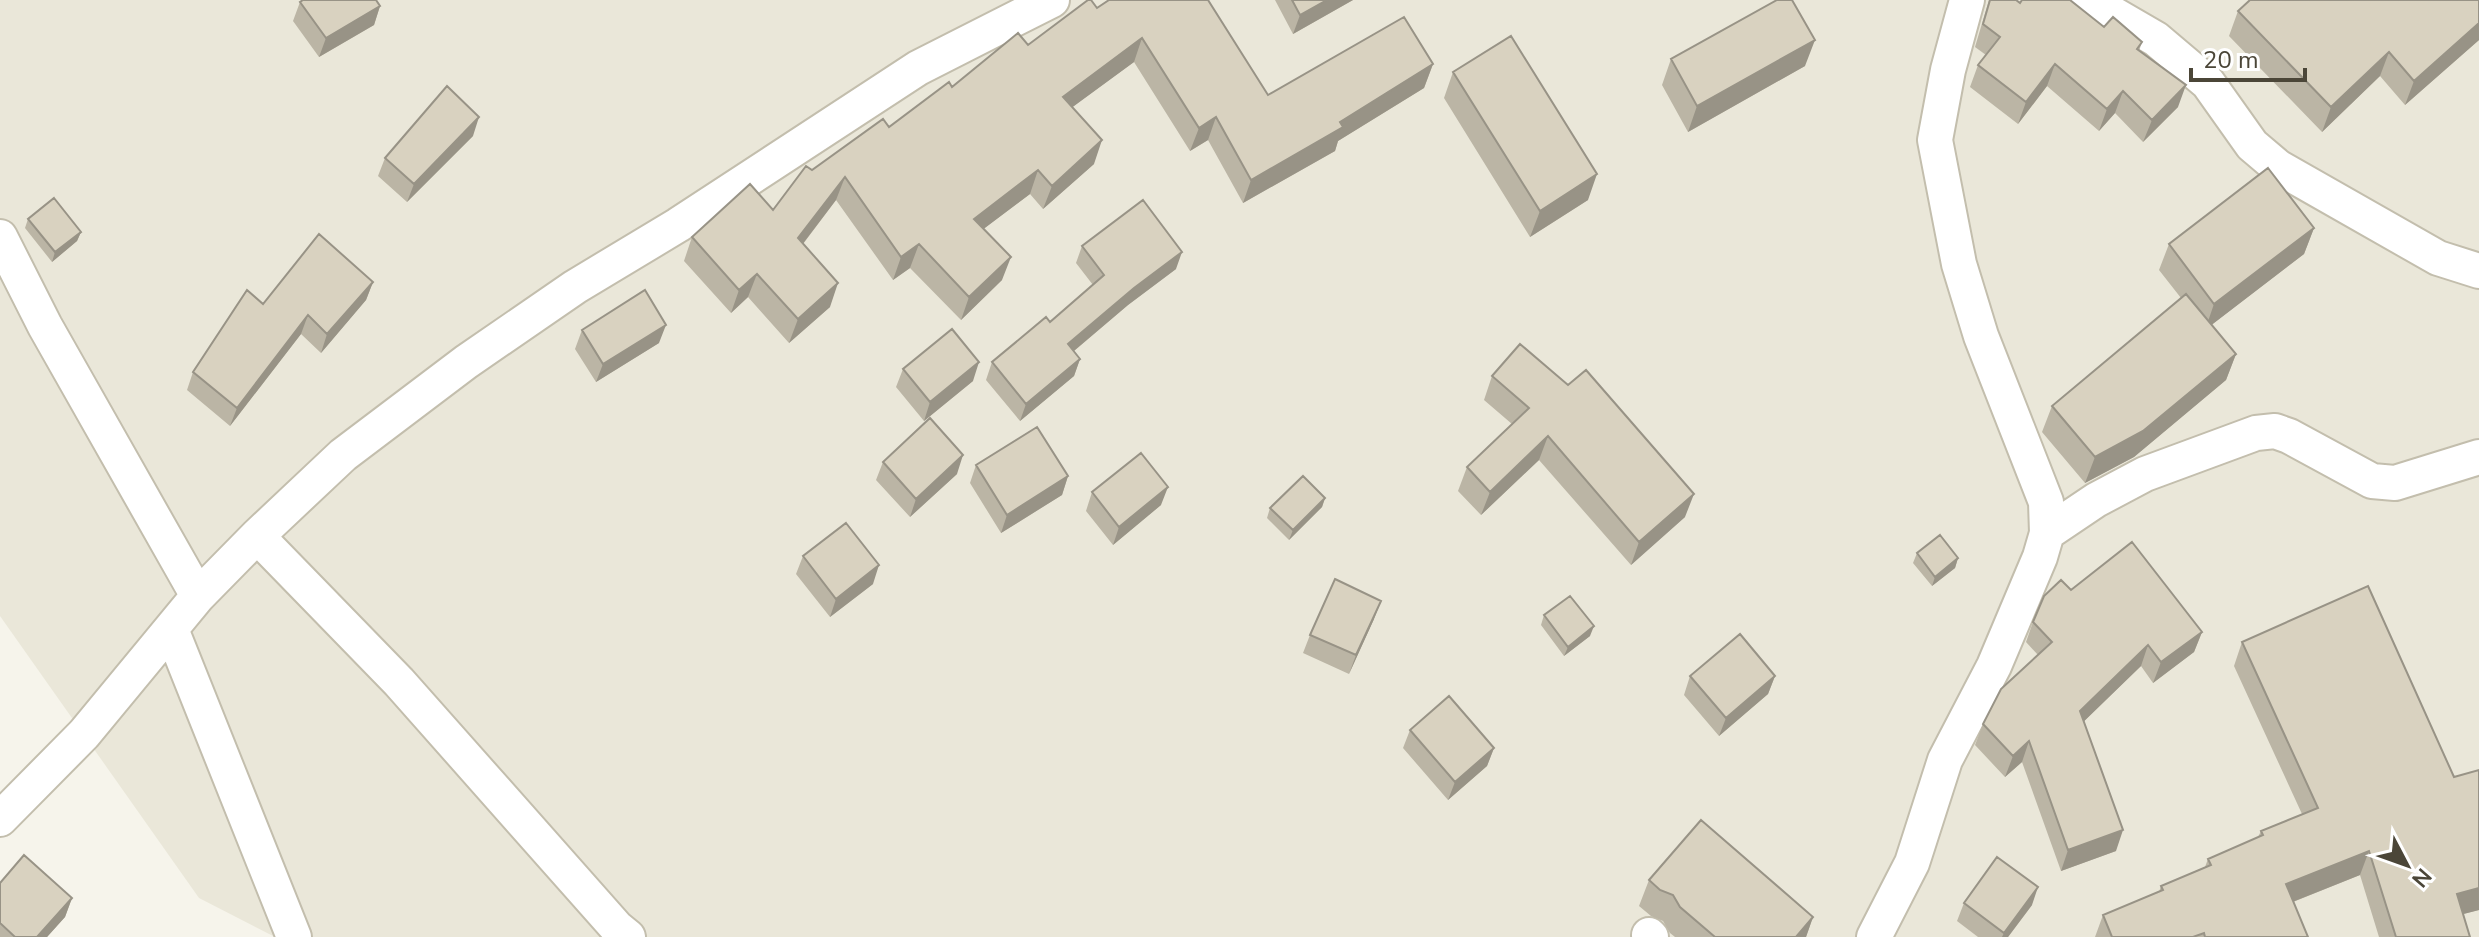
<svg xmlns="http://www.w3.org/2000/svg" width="2479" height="937" font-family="'Nunito Sans',sans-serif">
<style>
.residential{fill:#eae7d9}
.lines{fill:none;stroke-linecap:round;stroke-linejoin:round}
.street-casing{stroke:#c3bead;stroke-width:38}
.street{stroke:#fff;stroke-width:34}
.wall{fill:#bbb5a5}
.shaded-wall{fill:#989386}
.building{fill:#d9d2c0;stroke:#989386;stroke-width:2}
</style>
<rect width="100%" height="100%" fill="#f6f4eb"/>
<path class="residential" d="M0,0H2479V937H275L199,898L0,616Z"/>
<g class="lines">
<g class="street-casing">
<path id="street" d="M2055,0L2113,14L2156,39L2208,83L2252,145L2278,167L2438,258L2479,271
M0,237L45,326L198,596
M2047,533L2096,500L2145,474L2256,433L2275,431L2289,436L2372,481L2395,483L2479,457
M257,536L399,682L617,928L628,937
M171,629L294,937
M0,819L84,734L198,596L257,536L343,455L466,362L575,287L678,225L918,68L1052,0
M1649,935L1651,937
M1874,937L1912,863L1945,760L1994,666L2040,557L2047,533L2046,502L1981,336L1959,264L1935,140L1948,70L1967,0"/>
</g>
<use href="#street" class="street"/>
</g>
<path class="wall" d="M1275,0H1353L1293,34Z
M1989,0L2020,3L2104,27L2142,42L2139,51L2178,107L2143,142L2115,113L2099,131L2047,86L2018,124L1970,87L1978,65L1986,55L1975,47Z
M2479,0V40L2405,105L2380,76L2322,132L2229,36L2238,11Z
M300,2L380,6L374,25L319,57L293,21Z
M1097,8L1268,95L1433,64L1424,88L1338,141L1335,151L1243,203L1208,140L1190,151L1134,62L1072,107L1094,164L1043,209L1030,194L983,229L1002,280L961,320L910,268L893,280L836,200L803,244L830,307L789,343L748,297L731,313L684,261L692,237L773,210L812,170L889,127L952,87Z
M1671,59L1805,66L1688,132L1662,85Z
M1453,72L1588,200L1530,237L1444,98Z
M473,136L407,202L378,176L385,158Z
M28,219L81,232L77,241L52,262L25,228Z
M2314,228L2304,254L2211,325L2236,354L2226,380L2134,457L2085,483L2042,432L2052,406L2181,298L2159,270L2169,244Z
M1082,246L1176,269L1128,305L1074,351L1080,359L1074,376L1020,421L986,380L992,362L1050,322L1093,285L1076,263Z
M373,282L366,300L321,353L301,334L230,426L187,390L193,372L263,304Z
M582,330L659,343L596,382L575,349Z
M903,369L973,381L924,421L896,387Z
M1492,376L1685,517L1631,565L1539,460L1481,515L1458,491L1467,467L1512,424L1484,400Z
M883,462L957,474L910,517L876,480Z
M976,465L1068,476L1062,495L1001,533L970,483Z
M1092,492L1161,505L1113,545L1086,511Z
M1325,498L1322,507L1289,540L1267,518L1270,508Z
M1917,553L1958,558L1955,568L1932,586L1913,563Z
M803,556L873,584L830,617L796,574Z
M2071,590L2202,632L2194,652L2153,683L2141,666L2084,721L2116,851L2061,871L2022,762L2005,777L1975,745L1983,724L2038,655L2026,642L2033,622Z
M1544,615L1590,636L1564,656L1541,625Z
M1374,619L1349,674L1303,653L1310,635Z
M2242,642L2479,910L2463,914L2470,937H2379L2360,875L2293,902L2308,937H2095L2103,915L2159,892L2161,886L2205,867L2208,859L2258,837L2261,831L2302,814L2234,666Z
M1690,676H1775L1768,694L1719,736L1684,695Z
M1410,730L1494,748L1487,766L1448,800L1403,748Z
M1649,880L1813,917L1806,937H1675L1670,933L1663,921L1651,916L1639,906Z
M0,883L72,898L65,917L47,937H0Z
M1964,903L2032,905L2008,937H1978L1957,921Z"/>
<path class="shaded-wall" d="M1327,0H1353L1293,34L1300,15Z
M380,6L374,25L319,57L326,38Z
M2479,23V40L2405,105L2414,81Z
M1142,38L1134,62L1055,120L1063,97Z
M1815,40L1805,66L1688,132L1697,106Z
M2389,52L2380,76L2322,132L2331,107Z
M1433,64L1424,88L1338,141L1335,151L1243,203L1251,180L1340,122Z
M2055,64L2047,86L2018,124L2026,102Z
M2186,85L2178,107L2143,142L2152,120Z
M2123,91L2115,113L2099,131L2107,109Z
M479,117L473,136L407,202L414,184Z
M1216,117L1208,140L1190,151L1199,128Z
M1102,140L1094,164L1043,209L1052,186Z
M1038,170L1030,194L965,243L974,219Z
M1597,174L1588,200L1530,237L1540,211Z
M845,177L836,200L789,262L798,238Z
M2314,228L2304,254L2205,330L2214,304Z
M81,232L77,241L52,262L55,252Z
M919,244L910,268L893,280L901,257Z
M1182,252L1176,269L1128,305L1062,361L1068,344L1134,288Z
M1011,257L1002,280L961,320L969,297Z
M757,274L748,297L731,313L739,290Z
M373,282L366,300L321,353L327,334Z
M838,283L830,307L789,343L798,319Z
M308,315L301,334L230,426L237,408Z
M666,325L659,343L596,382L603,364Z
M2236,354L2226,380L2134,457L2085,483L2095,457Z
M1080,359L1074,376L1020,421L1026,404Z
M979,362L973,381L924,421L930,402Z
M1548,436L1539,460L1481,515L1490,492Z
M963,455L957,474L910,517L916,499Z
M1068,476L1062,495L1001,533L1007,515Z
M1168,487L1161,505L1113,545L1119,527Z
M1694,494L1685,517L1631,565L1639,542Z
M1325,498L1322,507L1289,540L1293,530Z
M1958,558L1955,568L1932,586L1935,577Z
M879,565L873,584L830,617L836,599Z
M1381,601L1374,619L1349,674L1356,655Z
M1594,626L1590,636L1564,656L1568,647Z
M2202,632L2194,652L2153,683L2161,662Z
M2148,645L2141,666L2073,732L2080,711Z
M1775,676L1768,694L1719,736L1726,718Z
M2029,741L2022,762L2005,777L2013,756Z
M1494,748L1487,766L1448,800L1455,782Z
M2123,830L2116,851L2061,871L2068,850Z
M2369,851L2360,875L2277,908L2286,884Z
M2038,887L2032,905L2008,937H2002L2004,933Z
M2479,888V910L2448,918L2457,894Z
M72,898L65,917L47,937H37Z
M1813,917L1806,937H1796Z"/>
<path class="building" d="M303,0H376L380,6L326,38L300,2Z
M1088,0H1091L1097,8L1109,0H1208L1268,95L1404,17L1433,64L1340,122L1343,127L1251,180L1216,117L1199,128L1142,38L1063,97L1102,140L1052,186L1038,170L974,219L1011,257L969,297L919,244L901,257L845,177L798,238L838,283L798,319L757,274L739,290L692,237L750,184L773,210L806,166L812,170L883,119L889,127L949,82L952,87L1018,33L1028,45Z
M1292,0H1327L1300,15Z
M1777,0H1792L1815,40L1697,106L1671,59Z
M1990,0H2016L2020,3L2022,0H2070L2104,27L2113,17L2142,42L2137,49L2186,85L2152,120L2123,91L2107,109L2055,64L2026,102L1978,65L2000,37L1983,24Z
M2250,0H2479V23L2414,81L2389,52L2331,107L2238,11Z
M1511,36L1597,174L1540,211L1453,72Z
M447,86L479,117L414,184L385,158Z
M2268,168L2314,228L2214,304L2169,244Z
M54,198L81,232L55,252L28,219Z
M1143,200L1182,252L1134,288L1068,344L1080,359L1026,404L992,362L1046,317L1050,322L1104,275L1082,246Z
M319,234L373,282L327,334L308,315L237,408L193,372L247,290L263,304Z
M645,290L666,325L603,364L582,330Z
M2186,294L2236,354L2143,431L2095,457L2052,406Z
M952,329L979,362L930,402L903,369Z
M1520,344L1568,385L1586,370L1694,494L1639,542L1548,436L1490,492L1467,467L1529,408L1492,376Z
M930,418L963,455L916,499L883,462Z
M1037,427L1068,476L1007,515L976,465Z
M1141,453L1168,487L1119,527L1092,492Z
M1303,476L1325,498L1293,530L1270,508Z
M846,523L879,565L836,599L803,556Z
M1940,535L1958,558L1935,577L1917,553Z
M2132,542L2202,632L2161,662L2148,645L2080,711L2123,830L2068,850L2029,741L2013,756L1983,724L2001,689L2052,642L2033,622L2044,596L2061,580L2071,590Z
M1335,579L1381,601L1356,655L1310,635Z
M2368,586L2454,777L2479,770V888L2457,894L2470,937H2396L2369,851L2286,884L2308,937H2205L2204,933L2193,937H2112L2103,915L2163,890L2161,886L2211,865L2208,859L2263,835L2261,831L2318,808L2242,642Z
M1570,596L1594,626L1568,647L1544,615Z
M1740,634L1775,676L1726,718L1690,676Z
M1449,696L1494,748L1455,782L1410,730Z
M1701,820L1813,917L1796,937H1715L1680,907L1673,895L1660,890L1649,880Z
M24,855L72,898L37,937H15L0,923V883Z
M1997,857L2038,887L2004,933L1964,903Z"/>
<g transform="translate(2407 865) rotate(131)" stroke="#ffffff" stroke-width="6" paint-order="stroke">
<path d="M0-6L14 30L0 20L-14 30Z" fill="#4b4638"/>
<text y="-12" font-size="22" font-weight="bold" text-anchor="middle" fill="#4b4638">N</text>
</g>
<path d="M2191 68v12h114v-12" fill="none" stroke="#4b4638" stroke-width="4"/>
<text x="2203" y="68" font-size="24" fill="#4b4638" stroke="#ffffff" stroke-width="6" paint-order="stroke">20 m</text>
</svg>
